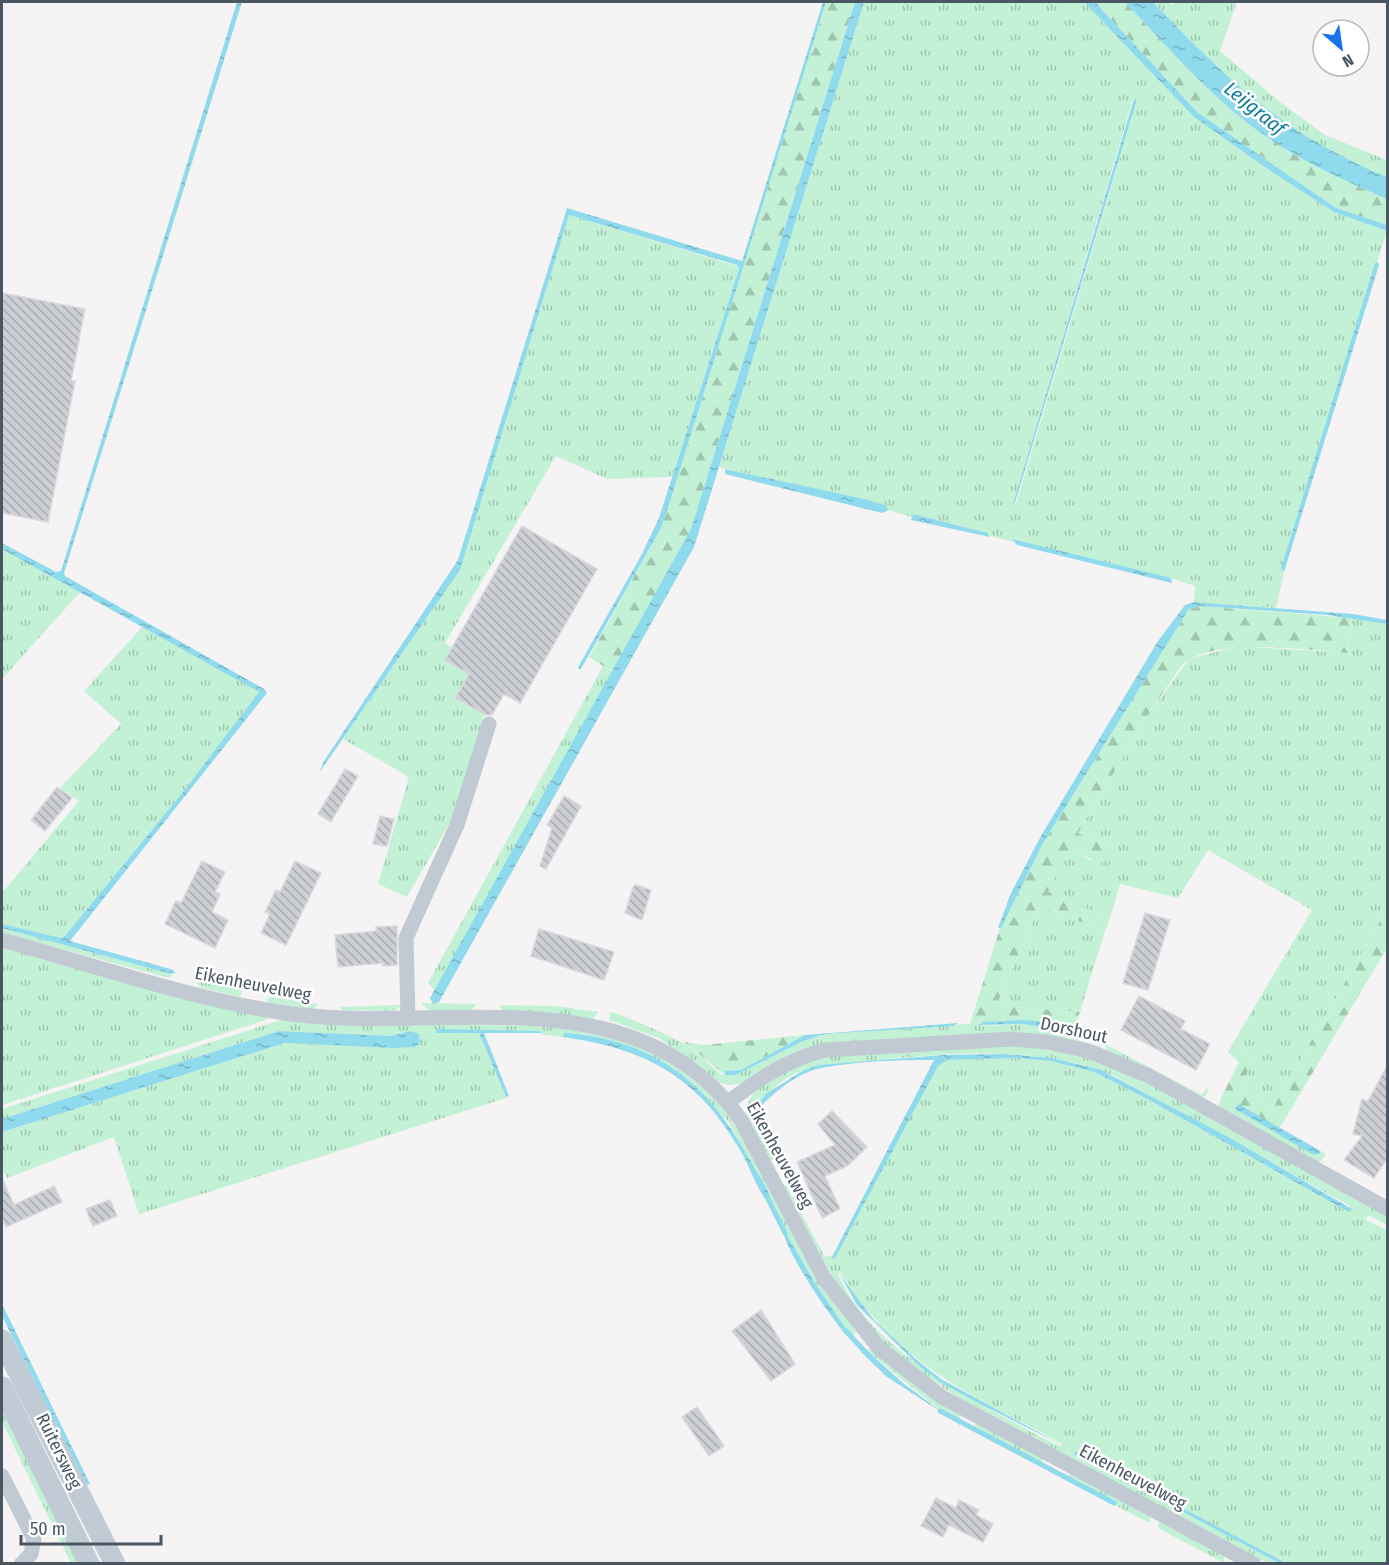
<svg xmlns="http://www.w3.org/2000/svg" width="1389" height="1565" font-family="'Fira Sans Condensed',sans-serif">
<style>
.grass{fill:url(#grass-tufts);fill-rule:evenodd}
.forest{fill:url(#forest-firs)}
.water{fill:url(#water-ripples)}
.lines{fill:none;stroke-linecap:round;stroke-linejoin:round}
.stream{stroke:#90daee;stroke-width:5}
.building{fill:url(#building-back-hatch);stroke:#d7d9de;stroke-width:1.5}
.street{stroke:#c1cad2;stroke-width:15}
.secondary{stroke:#c1cbd6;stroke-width:21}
.labels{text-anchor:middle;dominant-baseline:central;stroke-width:5;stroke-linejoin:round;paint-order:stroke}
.street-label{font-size:18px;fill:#4a5661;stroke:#fff}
.water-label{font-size:20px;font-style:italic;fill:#0c7c9b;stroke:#fff}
</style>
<defs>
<pattern id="grass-tufts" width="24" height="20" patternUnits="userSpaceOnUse" patternTransform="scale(1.5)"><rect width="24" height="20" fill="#c3f1d5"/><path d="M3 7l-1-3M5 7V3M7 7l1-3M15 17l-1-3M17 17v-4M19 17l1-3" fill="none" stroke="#a0c6b0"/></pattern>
<pattern id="forest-firs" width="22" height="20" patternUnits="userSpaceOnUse" patternTransform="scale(1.5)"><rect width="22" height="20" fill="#c3f1d5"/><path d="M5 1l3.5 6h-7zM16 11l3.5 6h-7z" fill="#a0c6b0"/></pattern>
<pattern id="water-ripples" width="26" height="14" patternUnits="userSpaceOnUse" patternTransform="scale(1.5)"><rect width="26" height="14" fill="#90daee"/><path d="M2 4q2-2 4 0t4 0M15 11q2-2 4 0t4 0" fill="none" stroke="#78b4c4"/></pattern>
<pattern id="building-back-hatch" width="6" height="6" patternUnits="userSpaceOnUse" patternTransform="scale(1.5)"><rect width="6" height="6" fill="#cdcfd5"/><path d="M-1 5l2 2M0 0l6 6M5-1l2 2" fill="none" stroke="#a8abb0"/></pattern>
</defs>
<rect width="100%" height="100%" fill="#f5f3f3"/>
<path class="grass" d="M864,2H1084L1194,117L1269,170L1334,212L1387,231L1281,568L1284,572L1276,608L1194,602L1195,586L1171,578L1002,539L913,515L911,517L889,510V508L719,467ZM1133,99L1137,101L1016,504H1013Z
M1153,2H1169L1171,5L1178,2H1237L1220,51L1280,102L1325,135L1387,160V177C1345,159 1302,139 1266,110C1225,78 1189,40 1153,2Z
M569,215L737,266L739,269L672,477L607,479L556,456L445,643L496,674L460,799L450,822L407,897L378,884L409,777L343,739L460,570Z
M2,549L81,591L2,679Z
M1352,618L1387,624V909L1273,1108L1242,1092L1240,1086L1254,1059L1233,1043L1312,910L1208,850L1178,898L1120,884L1110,918L1047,893L1069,849L1090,860L1112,849L1078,833L1148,715L1189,659L1239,646L1347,653Z
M143,626L259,692L183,792L65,936L61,938L2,924V893L79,801L60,788L121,724L84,691Z
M603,666L613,672L435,991L428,983Z
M1040,906L1105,931L1080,1012L996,1006Z
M2,928L168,973L178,971L169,978L2,933Z
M2,947L267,1017L268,1019L2,1105Z
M193,974L242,991L240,997L199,987Z
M270,997L317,1004L318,1005L312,1009L267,1003V999Z
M421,1003L477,1004L471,1011L431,1012Z
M401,1005L395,1011L342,1010L340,1007Z
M500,1005L556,1006L598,1012L593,1019L547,1013L503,1012Z
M610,1012C623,1014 680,1040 689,1047C701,1055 711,1066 722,1075H736L803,1041L825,1034L980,1023L982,1026L1022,1024L1072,1031L1076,1027L1075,1025L1087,1027L1086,1034L1079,1041L1046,1035L793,1054L739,1084L729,1085L718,1082L659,1038L609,1020Z
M284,1019C339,1022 393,1025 448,1025C505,1026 564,1023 620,1038C653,1047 706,1085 726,1113C776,1181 805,1264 856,1332L851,1340L847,1336L849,1333L816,1285L769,1204L772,1202L728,1121L671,1067L621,1044L580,1034L563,1037L540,1034L541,1033H435H479L506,1098L139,1214L114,1137L7,1178L2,1169V1132L285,1043L392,1048L410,1031L391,1036L279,1031L2,1119V1109Z
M1105,1044L1202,1095L1207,1088L1209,1090L1205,1096L1200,1099L1106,1049Z
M961,1046H1046L1116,1066L1387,1214V1225L1370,1216L1366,1217V1220L1387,1230V1563H1286L1074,1452L1279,1563H1267L959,1398L900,1358L872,1331L836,1283L783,1186L786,1185L825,1257L831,1255L833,1260L938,1065L944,1060L1019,1058L1051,1061L1094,1072L1153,1102L1349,1212L1350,1206L1116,1077C1042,1043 929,1053 851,1064C835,1066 816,1066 801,1071C777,1081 765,1095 754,1118L769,1150L771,1149L778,1161L770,1160C763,1146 747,1127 747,1110C748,1096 758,1089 768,1082C825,1045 896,1050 961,1046ZM838,1273H841C896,1364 972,1395 1061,1443V1446C1044,1440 1027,1429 1011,1421C953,1390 862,1338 838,1273Z
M1222,1096L1238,1104L1235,1107L1320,1154L1319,1150L1326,1154L1317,1165L1217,1109Z
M867,1349L873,1350L960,1413V1426L867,1351H860Z
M2,1399L83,1563H71L2,1422Z
M977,1423L1043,1458L1040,1464L1034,1463L970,1430Z
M1070,1473L1150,1515V1523L1067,1481Z
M1159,1520L1224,1554V1563L1158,1528Z"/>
<path class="forest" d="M826,2H855L691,529L613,672L589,657L660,530L667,511Z
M1095,2H1125C1170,50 1214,101 1268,138C1305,163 1347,182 1387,199V225L1336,208L1197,112Z
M1200,606L1352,618L1347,653C1306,650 1214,636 1182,665L1148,715L1078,833L1112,849L1108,859L1102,863L1069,850L1048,892L1110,918L1105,931L1040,906L996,1006L1080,1012L1075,1025L1049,1021L970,1024L1000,928L1043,843L1189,609Z
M1387,909V948L1279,1129L1222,1096L1239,1062L1228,1052L1233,1043L1254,1059L1240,1086L1242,1092L1273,1108Z
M805,1035L741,1070L725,1071V1075L684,1042L704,1045Z"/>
<path class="water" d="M237,2H242L64,573L65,576L264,689L267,693L70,941L174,970V973H168L2,928V924L61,938L65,936L183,792L259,692L2,549V543L56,572L61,571Z
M823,2H826L667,511L660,530L582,667L580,670L578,667L642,554L659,518L739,269L737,265L569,215L460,570L319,773L324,761L458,560L567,208L742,261Z
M855,2H864L694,547L439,1002L433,1004L430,998L691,529Z
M1084,2H1095L1197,112L1336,208L1387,225V231L1334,212L1269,170L1194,117Z
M1125,2H1153C1229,82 1284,134 1387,177V199C1347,182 1305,163 1268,138C1214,101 1170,50 1125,2Z
M1134,99L1137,100L1014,506L1013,504Z
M1378,262L1379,265L1284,572L1281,568L1375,263Z
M725,469L864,499L885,505L889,510L882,513L725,474Z
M913,514L987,533L990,537L911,520Z
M1012,539L1171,578L1172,583L1017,545Z
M1194,602L1353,614L1387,620V624L1328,615L1200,606L1189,609L1043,843L1001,928H998L1011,893L1041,836L1158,641L1185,605Z
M1025,1020L1075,1025L1077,1029L1072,1031L1022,1024L980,1025L982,1022Z
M958,1023L953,1026L825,1034L803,1041L736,1075H725V1071L741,1070L805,1035Z
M438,1029L539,1031L542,1033H484L509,1096L506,1097L479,1033H435Z
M279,1031L391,1036L410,1031L419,1034L420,1043L414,1047L392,1048L285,1043L2,1132V1119Z
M564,1033C656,1039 711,1086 752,1164C758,1175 772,1193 771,1205C759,1196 749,1164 740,1150C697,1076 646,1049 563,1037Z
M1003,1054L1052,1058L1101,1070L1228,1137L1352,1209L1349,1212L1153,1102L1094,1072L1051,1061L1019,1058L947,1060L938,1066L835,1258L831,1259L934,1060C901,1060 838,1061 808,1072C789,1080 773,1094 759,1108L770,1150L754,1118L756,1106L766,1094L802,1071L819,1065L943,1055Z
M1238,1104L1319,1150L1320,1154H1312L1235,1109Z
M783,1228L816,1285L849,1333L847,1336C833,1321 782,1247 783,1228Z
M839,1273L874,1320L918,1361L941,1379L1062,1445L980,1404L940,1382L917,1364L857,1305Z
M3,1306L90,1484L86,1485L2,1316Z
M867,1351L903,1383L946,1415L887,1377L861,1352Z
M1075,1451L1286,1563H1279L1074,1454Z"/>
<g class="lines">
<path class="stream" d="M769,1201L785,1233
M845,1330L869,1356
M940,1411L1114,1503"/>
</g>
<path class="building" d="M2,293L85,309L71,381H75L48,522L2,513Z
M522,526L597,569L520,703L504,694L492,715H486L455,698L469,674L445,660Z
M345,769L358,776L331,822L318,814Z
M57,787L72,798L45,831L31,820Z
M564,796L581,806L546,869L540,866L552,828L547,825Z
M380,816L394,819L387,846L373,844Z
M202,861L225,872L215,892L220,894L212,912L228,920L215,948L165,924L176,901L181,903Z
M295,861L321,873L286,945L261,933L270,914L265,912L276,890L280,892Z
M636,885L651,890L642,920L625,913L633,887Z
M1145,913L1170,920L1148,990L1123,983Z
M397,926V965L383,966V963L338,967L335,935L376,931V927Z
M539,929L614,952L604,980L531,956Z
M1139,996L1185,1021L1181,1029L1210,1044L1196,1070L1121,1030Z
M1388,1064V1157L1374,1178L1344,1160L1362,1136L1353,1134L1362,1099L1368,1101Z
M832,1111L867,1147L847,1166L825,1176L840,1209L822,1218L797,1162L835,1145L818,1124Z
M2,1178L14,1205L54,1186L62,1202L6,1227L2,1217Z
M110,1200L117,1216L93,1226L86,1209Z
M761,1310L795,1364L771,1381L732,1331Z
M697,1407L724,1446L709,1456L682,1417Z
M936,1498L956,1508L959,1500L979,1510L976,1515L993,1524L983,1542L949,1525L943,1537L921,1526Z"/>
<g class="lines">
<path class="street" d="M2,940C93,965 185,997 278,1012C435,1038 632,967 741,1120L824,1278L879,1348L942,1397L1254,1564
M408,1017L406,938L457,825L489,724
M728,1102C759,1079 788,1059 826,1050L1011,1039L1047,1042L1089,1051L1149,1076L1388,1209
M2,1476L34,1539L31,1554L21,1564"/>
<path class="secondary" d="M2,1340L115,1564
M2,1387L89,1564"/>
</g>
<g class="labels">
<g class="street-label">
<text transform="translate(253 984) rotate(11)">Eikenheuvelweg</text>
<text transform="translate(1074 1030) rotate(12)">Dorshout</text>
<text transform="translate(780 1155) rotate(61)">Eikenheuvelweg</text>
<text transform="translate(59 1451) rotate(64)">Ruitersweg</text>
<text transform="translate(1133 1477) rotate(28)">Eikenheuvelweg</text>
</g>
<g class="water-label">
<text transform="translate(1255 108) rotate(39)">Leijgraaf</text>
</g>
</g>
<rect width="1389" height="1565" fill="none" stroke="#4a5661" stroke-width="6"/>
<g transform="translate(1341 48) rotate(151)"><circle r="28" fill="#ffffff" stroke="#b7bbc0" stroke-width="1.5"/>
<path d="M0-4.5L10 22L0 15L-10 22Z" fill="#1a73e8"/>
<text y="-9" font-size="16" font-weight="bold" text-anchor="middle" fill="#4a5661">N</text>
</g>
<path d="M21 1535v9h140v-9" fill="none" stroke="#4a5661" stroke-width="3"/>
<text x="30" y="1535" font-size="18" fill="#4a5661" stroke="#ffffff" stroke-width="4.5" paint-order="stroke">50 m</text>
</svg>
